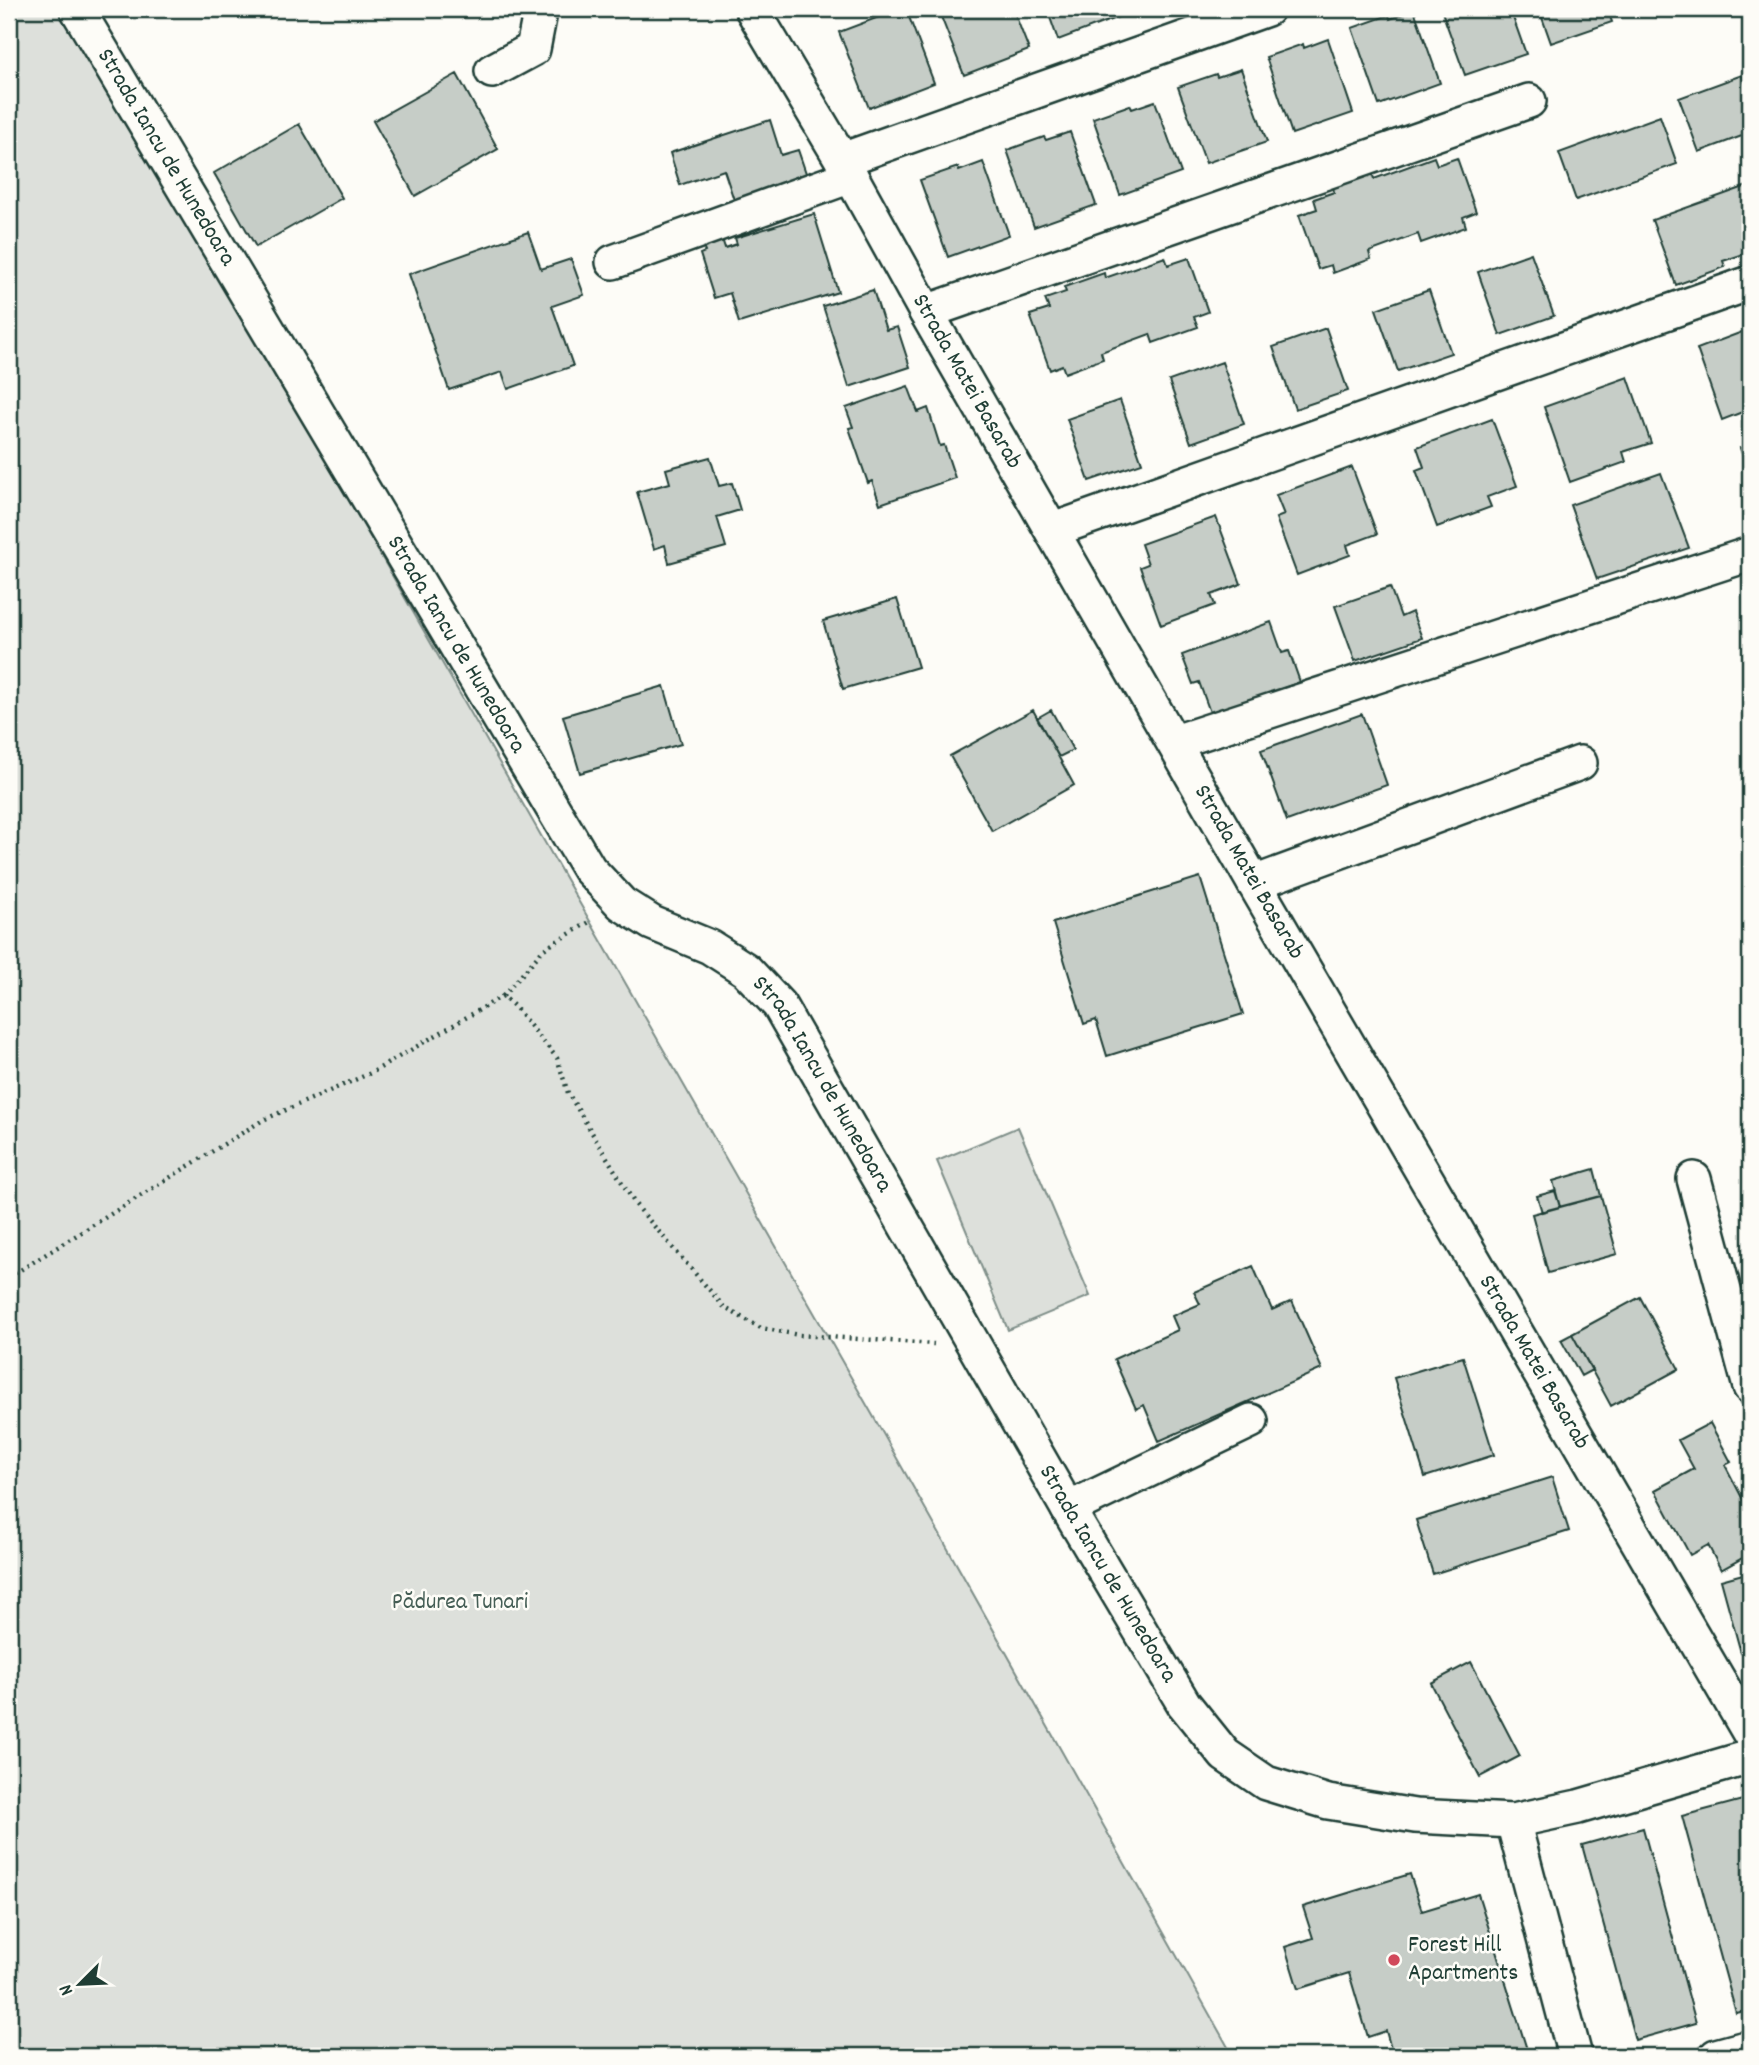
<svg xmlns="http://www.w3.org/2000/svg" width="1759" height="2065" font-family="Dekko,sans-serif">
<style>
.green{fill:#dde0db;stroke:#7e8e88;stroke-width:2}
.building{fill:#c6cdc7;stroke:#1f3d34;stroke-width:2}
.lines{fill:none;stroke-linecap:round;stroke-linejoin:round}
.minor-casing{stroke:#1f3d34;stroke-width:38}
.path{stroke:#1f3d34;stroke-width:4.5;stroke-dasharray:2 5;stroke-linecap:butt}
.minor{stroke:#fdfcf7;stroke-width:33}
.poi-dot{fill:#d1495b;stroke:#fdfcf7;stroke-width:2.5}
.labels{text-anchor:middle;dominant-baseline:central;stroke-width:5;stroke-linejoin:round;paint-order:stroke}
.street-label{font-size:24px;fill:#1f3d34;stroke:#fdfcf7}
.park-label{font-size:24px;fill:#455e55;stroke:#fdfcf7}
.poi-label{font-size:24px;fill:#1f3d34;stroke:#fdfcf7;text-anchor:start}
</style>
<rect width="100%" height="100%" fill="#fdfcf7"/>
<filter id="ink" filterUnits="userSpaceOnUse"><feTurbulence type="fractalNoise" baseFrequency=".0143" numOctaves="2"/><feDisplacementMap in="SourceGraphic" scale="14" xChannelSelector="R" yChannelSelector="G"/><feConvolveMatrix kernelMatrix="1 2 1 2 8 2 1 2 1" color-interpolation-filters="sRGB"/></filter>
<g filter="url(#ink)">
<path class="green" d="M9,9H68L872,1414L1233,2056H9Z
M1018,1127L1090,1296L1008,1330L937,1161Z"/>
<path class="building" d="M900,9H906L934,83L869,108L839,32Z
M938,9H1013L1029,50L964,75Z
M1047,9H1122L1124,15L1058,40Z
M1441,9H1510L1526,54L1465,75Z
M1539,9H1607L1612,22L1551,43Z
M1636,9H1655L1638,15Z
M1414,10L1440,83L1379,105L1352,28L1389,15L1390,19Z
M1328,39L1353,113L1292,134L1266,57L1303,44L1304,48Z
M1241,69L1267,142L1206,163L1178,87L1216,74L1217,77Z
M457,74L498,149L415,196L373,121Z
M1742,75L1750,98V133L1699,152L1679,98Z
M1155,101L1181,173L1120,195L1093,118L1130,105L1132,109Z
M1660,116L1677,164L1576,200L1559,153Z
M770,120L781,155L798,150L807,176L734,200L724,170L680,185L670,153Z
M299,124L342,198L256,247L214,173Z
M1070,132L1096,205L1034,227L1007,150L1044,137L1046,140Z
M1434,157L1437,165L1457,158L1476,212L1463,217L1466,227L1421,243L1418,234L1369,252L1371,259L1333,273L1331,265L1318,269L1299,215L1317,209L1314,199L1334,192L1333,187L1372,173L1374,179Z
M983,162L1009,235L948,257L920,180L958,167L959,171Z
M1750,185V252L1723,261L1725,267L1676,285L1652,220Z
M814,214L838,292L739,323L730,293L714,298L700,254L705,252L702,245L722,239L725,248L737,244L735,238Z
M528,232L541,269L571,259L584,295L552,306L573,366L508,389L502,372L449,390L409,274Z
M1531,253L1554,316L1500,335L1478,272Z
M1165,257L1168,265L1189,258L1208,312L1194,317L1198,327L1153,343L1150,334L1101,352L1103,359L1065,373L1062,365L1050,370L1030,315L1049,309L1045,299L1066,292L1064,287L1104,273L1105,278Z
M873,290L886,330L897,327L910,367L849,387L823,306Z
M1429,290L1451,353L1398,371L1376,309Z
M1326,328L1348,391L1295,409L1273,347Z
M1750,329V409L1722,420L1697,349Z
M1222,362L1244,424L1191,443L1169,381Z
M1628,377L1651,443L1623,452L1626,462L1570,482L1544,407Z
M908,386L918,412L928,408L940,446L944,445L955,478L880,504L872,481L868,483L849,428L853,427L846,408Z
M1120,400L1142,463L1089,481L1067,419Z
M1492,419L1517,486L1487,497L1491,507L1437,527L1416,470L1424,467L1417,447Z
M1750,445V478L1740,448Z
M710,457L719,486L732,483L740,510L717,517L726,547L669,563L665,545L654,549L637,492L670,483L666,469Z
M1352,467L1377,534L1347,545L1350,555L1297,575L1276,518L1284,515L1276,495Z
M1661,473L1689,548L1597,579L1570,505Z
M1216,517L1241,584L1211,595L1215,605L1161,625L1140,567L1148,564L1141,544Z
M1390,587L1401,617L1412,612L1422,638L1355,661L1335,606Z
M897,599L918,667L843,689L823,621Z
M1271,622L1282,653L1289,651L1300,682L1211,715L1199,682L1193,684L1182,655Z
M664,686L681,744L580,773L563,716Z
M1033,710L1074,785L992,831L950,756Z
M1051,710L1073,750L1059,757L1037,718Z
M1362,714L1387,785L1287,821L1261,750Z
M1200,877L1243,1014L1107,1056L1096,1020L1084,1024L1053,923Z
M1594,1169L1601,1196L1560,1207L1553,1181Z
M1555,1191L1560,1207L1542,1212L1537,1196Z
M1601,1196L1617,1254L1548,1273L1532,1214Z
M1253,1266L1272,1310L1292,1301L1322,1369L1159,1441L1144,1405L1136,1409L1114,1359L1178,1330L1172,1316L1200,1304L1194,1292Z
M1640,1297L1679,1369L1611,1406L1572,1334Z
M1572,1334L1592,1370L1581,1376L1561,1340Z
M1463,1357L1494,1455L1425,1477L1394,1378Z
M1710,1423L1731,1462L1725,1465L1750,1513V1554L1721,1570L1708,1545L1690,1555L1655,1490L1694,1469L1678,1440Z
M1552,1477L1569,1531L1433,1574L1416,1520Z
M1750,1572V1650L1741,1653L1721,1580Z
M1471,1662L1520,1756L1480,1777L1431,1683Z
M1750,1798V2010L1736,2013L1682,1816Z
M1643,1828L1696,2023L1635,2040L1582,1845Z
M1410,1874L1422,1911L1478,1894L1529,2056H1393L1386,2031L1368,2037L1349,1973L1298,1989L1285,1947L1313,1938L1303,1907Z"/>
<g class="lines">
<g class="minor-casing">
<g id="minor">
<path id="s1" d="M77,9L589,869L622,904L652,923L710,947L746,970L779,1005L1068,1509L1184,1704L1225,1755L1266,1783L1328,1802L1415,1816L1513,1821L1578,1807L1750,1757"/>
<path id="s2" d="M752,9L842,160L926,312L1254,883L1750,1734"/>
<path d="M492,71L533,49L539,18L534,9"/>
<path d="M842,160L1267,9"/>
<path d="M613,262L851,176"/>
<path d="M926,312L1529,101"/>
<path d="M1053,530L1750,283"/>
<path d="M1175,742L1750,554"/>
<path d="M1254,883L1580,763"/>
<path d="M1694,1179L1750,1387"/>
<path d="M1068,1509L1251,1421"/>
<path d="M1513,1821L1575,2056"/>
<path d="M1716,2056L1742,2049"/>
</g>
</g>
<path class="path" d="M503,996L544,949L591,921
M9,1277L263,1120L373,1072L503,996L515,1007L557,1058L568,1093L635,1204L725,1308L761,1328L799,1335L934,1344"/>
<use href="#minor" class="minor"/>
</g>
</g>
<circle class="poi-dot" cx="1394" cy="1960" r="7"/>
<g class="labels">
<g class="street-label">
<text stroke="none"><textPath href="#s1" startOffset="173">Strada Iancu de Hunedoara</textPath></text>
<text stroke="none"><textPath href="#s2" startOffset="430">Strada Matei Basarab</textPath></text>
<text stroke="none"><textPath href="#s1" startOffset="740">Strada Iancu de Hunedoara</textPath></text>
<text stroke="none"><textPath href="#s2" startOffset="996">Strada Matei Basarab</textPath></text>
<text stroke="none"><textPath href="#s1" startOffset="1328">Strada Iancu de Hunedoara</textPath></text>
<text stroke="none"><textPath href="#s2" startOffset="1563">Strada Matei Basarab</textPath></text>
<text stroke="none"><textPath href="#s1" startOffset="1895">Strada Iancu de Hunedoara</textPath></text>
</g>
<g class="park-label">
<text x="460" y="1603">Pădurea Tunari</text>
</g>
<g class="poi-label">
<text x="1408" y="1946">Forest Hill<tspan x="1408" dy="28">Apartments</tspan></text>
</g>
</g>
<rect width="1759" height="2065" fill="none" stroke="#fdfcf7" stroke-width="35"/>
<rect x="18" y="18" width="1724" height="2030" fill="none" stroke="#1f3d34" stroke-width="2.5" filter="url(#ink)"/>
<g transform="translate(80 1984) rotate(246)" stroke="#fdfcf7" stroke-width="5" paint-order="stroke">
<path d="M0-5L12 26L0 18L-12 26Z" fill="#1f3d34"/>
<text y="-10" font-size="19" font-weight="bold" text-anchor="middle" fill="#1f3d34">N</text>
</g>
</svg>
